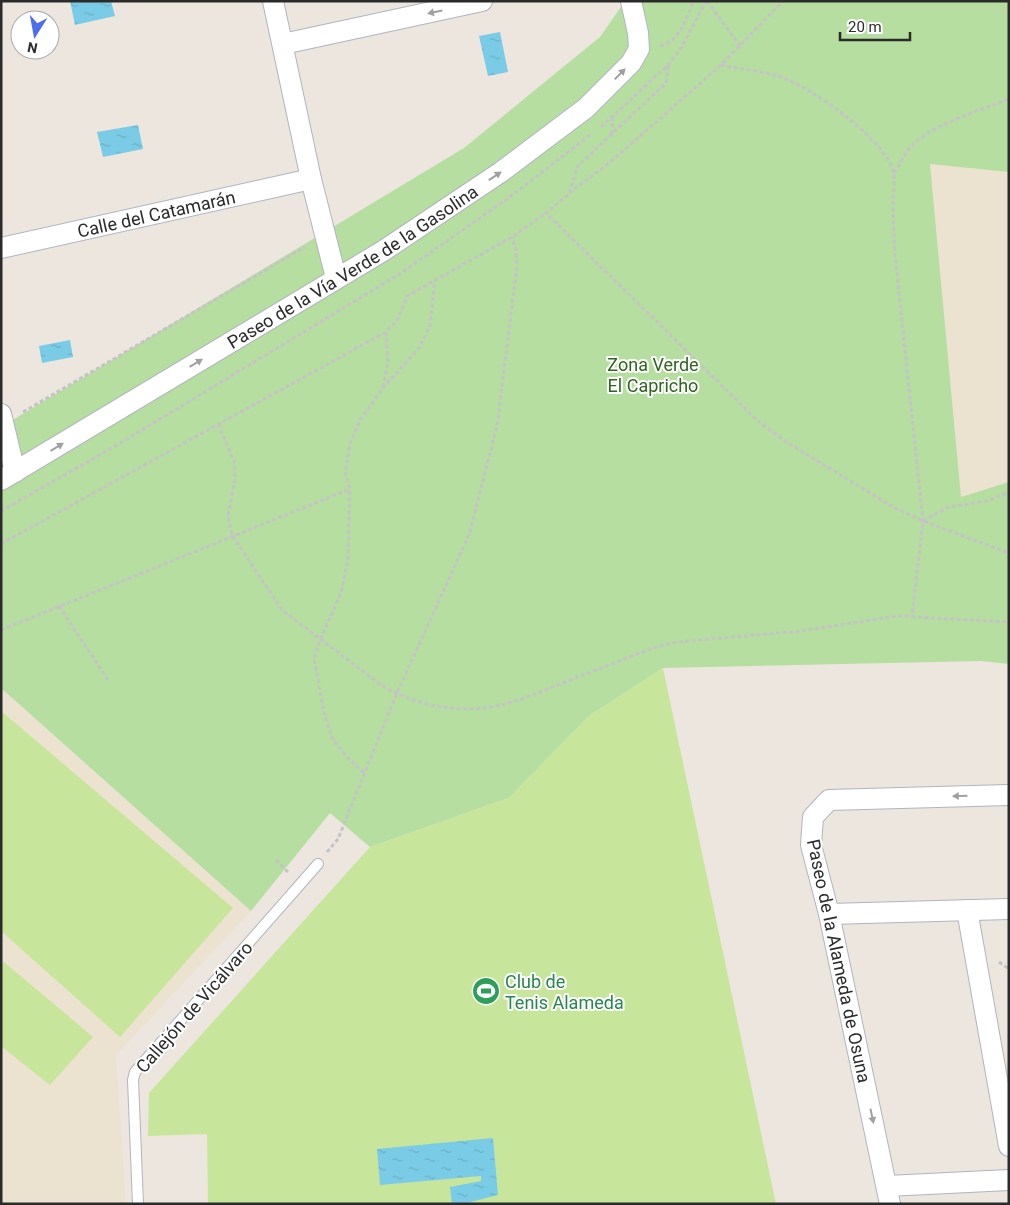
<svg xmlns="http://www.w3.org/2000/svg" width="1010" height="1205" font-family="Roboto,sans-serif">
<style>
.education{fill:#ece2d0}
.park{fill:#b6dea0}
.pitch{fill:#c8e59c}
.water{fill:url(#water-ripples)}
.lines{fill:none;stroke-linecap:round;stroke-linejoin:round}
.lane-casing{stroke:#b2b5be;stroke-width:12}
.street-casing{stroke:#b2b5be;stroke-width:22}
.path{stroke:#c4c4c4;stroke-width:3;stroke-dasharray:4 2.5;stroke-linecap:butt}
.lane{stroke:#fff;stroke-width:10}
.street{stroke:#fff;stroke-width:20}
.oneway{fill:#a0a0a0}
.labels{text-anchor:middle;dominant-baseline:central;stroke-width:4;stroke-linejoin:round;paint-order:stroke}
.street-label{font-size:18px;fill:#2b2b2b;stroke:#fff}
.park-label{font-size:18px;fill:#306420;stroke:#fff}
.leisure-label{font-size:18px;fill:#27864d;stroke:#fff;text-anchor:start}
</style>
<defs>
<pattern id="water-ripples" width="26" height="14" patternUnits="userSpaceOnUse" patternTransform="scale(1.25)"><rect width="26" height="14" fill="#7acce6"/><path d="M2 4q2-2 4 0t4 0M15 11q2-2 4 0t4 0" fill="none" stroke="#6aafc5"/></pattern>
</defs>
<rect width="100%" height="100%" fill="#ece6df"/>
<path class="education" d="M930,164L1009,172V482L961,498Z
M1,688L251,911L116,1055L126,1204H1Z"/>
<path class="park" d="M625,1H1009V172L930,164L961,497L1009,482V664L981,661L663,668L589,716L509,798L370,847L330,813L251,911L1,688V427L464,148L600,37Z"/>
<path class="pitch" d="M663,668L776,1204H208L207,1134L148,1136L149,1093L370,847L509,798L589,716Z
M1,711L233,908L120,1037L1,931Z
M4,962L93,1037L50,1085L1,1046V965Z"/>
<path class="water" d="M70,1H111L115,16L75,25Z
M500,32L508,72L488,76L479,36Z
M138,125L143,149L103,157L97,132Z
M70,340L73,357L42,363L39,346Z
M493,1138L498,1195L463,1204H452L450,1187L481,1181V1176L380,1185L377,1149Z"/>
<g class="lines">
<g class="lane-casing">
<path id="lane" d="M138,1204L133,1080L135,1072L318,864"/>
</g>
<g class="street-casing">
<g id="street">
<path d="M273,1L311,179L336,278"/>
<path d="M283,44L482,1"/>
<path id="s1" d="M1,248L311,179"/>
<path d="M1,414L15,472"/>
<path id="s2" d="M1,480L383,251L501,172L586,108L631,63L639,49L638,33L631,1"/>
<path d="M967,910L1009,1146"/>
<path d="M829,914L1009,909"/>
<path d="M887,1186L1009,1180"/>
<path d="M890,1204L829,914L811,845L813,817L829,800L1009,795"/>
</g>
</g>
<path class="path" d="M707,1L740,46
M660,46C680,41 686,18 694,1
M721,65C740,69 763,71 781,77C812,88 889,141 894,175C895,184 893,193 893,202C893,220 894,237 895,255L923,521L912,616
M668,66L666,83L577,167L569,194L546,213L760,423L788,443L893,507L923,521L1009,553
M601,127L668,65L682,47L706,1
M612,134L613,118
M894,173C899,166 903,157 908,150C926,126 981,110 1009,99
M569,193L608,164L721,65L783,1
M383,387L388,363L386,332
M23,412L305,247
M218,424L234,461L235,480L228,515L232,535L282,610L381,685C411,704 455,713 491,707C515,703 537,693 560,684C588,673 617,662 645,651L666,644L687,641L801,631L897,616L1009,622
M1,511L112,448L398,275L510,197L590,135
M923,521L949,507L987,501L1009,492
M1,544L386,332L397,321L407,296L512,237L546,213
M59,606L108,680
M1,630L350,489
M364,773L347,757L333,740L324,713L314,658L320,640L341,593L348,559L350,489L345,473L350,444L360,420L383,388L419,348L430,326L435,280
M327,852L338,839L396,695L469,535L497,426L517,266L516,249L512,237
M276,860L289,873
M999,962L1009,969"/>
<use href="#lane" class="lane"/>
<use href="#street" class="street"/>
</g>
<defs><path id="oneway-solid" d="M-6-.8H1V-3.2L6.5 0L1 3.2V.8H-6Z" transform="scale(1.25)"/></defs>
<g class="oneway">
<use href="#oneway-solid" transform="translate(435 12) rotate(168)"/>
<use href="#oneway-solid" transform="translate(620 74) rotate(-45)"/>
<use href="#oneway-solid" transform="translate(495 176) rotate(-34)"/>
<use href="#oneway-solid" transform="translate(196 363) rotate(-31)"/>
<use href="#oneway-solid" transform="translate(57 447) rotate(-31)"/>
<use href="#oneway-solid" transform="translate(960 796) rotate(178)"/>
<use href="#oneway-solid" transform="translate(872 1116) rotate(78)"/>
</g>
<defs>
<g id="stadium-disc" transform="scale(1.4375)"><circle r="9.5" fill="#2e9e5b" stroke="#fff"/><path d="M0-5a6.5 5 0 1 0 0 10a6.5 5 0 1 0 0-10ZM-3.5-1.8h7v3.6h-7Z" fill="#fff"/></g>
</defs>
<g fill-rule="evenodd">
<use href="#stadium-disc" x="486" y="991"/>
</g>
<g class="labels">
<g class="street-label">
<text stroke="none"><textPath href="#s1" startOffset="159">Calle del Catamarán</textPath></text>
<text stroke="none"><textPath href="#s2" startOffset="411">Paseo de la Vía Verde de la Gasolina</textPath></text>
<text transform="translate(839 961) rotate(78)">Paseo de la Alameda de Osuna</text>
<text transform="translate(194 1007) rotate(-49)">Callejón de Vicálvaro</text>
</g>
<g class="park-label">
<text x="653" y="364">Zona Verde<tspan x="653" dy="21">El Capricho</tspan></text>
</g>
<g class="leisure-label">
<text x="505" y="981">Club de<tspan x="505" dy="21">Tenis Alameda</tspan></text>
</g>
</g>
<rect width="1010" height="1205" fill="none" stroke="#2b2b2b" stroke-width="5"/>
<g transform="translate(35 35) rotate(191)"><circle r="24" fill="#ffffff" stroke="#aaaaaa"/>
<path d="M0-4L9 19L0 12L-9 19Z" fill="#4c6dec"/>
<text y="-8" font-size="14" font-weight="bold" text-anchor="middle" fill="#2b2b2b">N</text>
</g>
<path d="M840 32v8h70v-8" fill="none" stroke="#2b2b2b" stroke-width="2.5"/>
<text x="848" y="32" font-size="15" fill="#2b2b2b" stroke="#ffffff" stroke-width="4" paint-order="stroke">20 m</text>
</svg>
